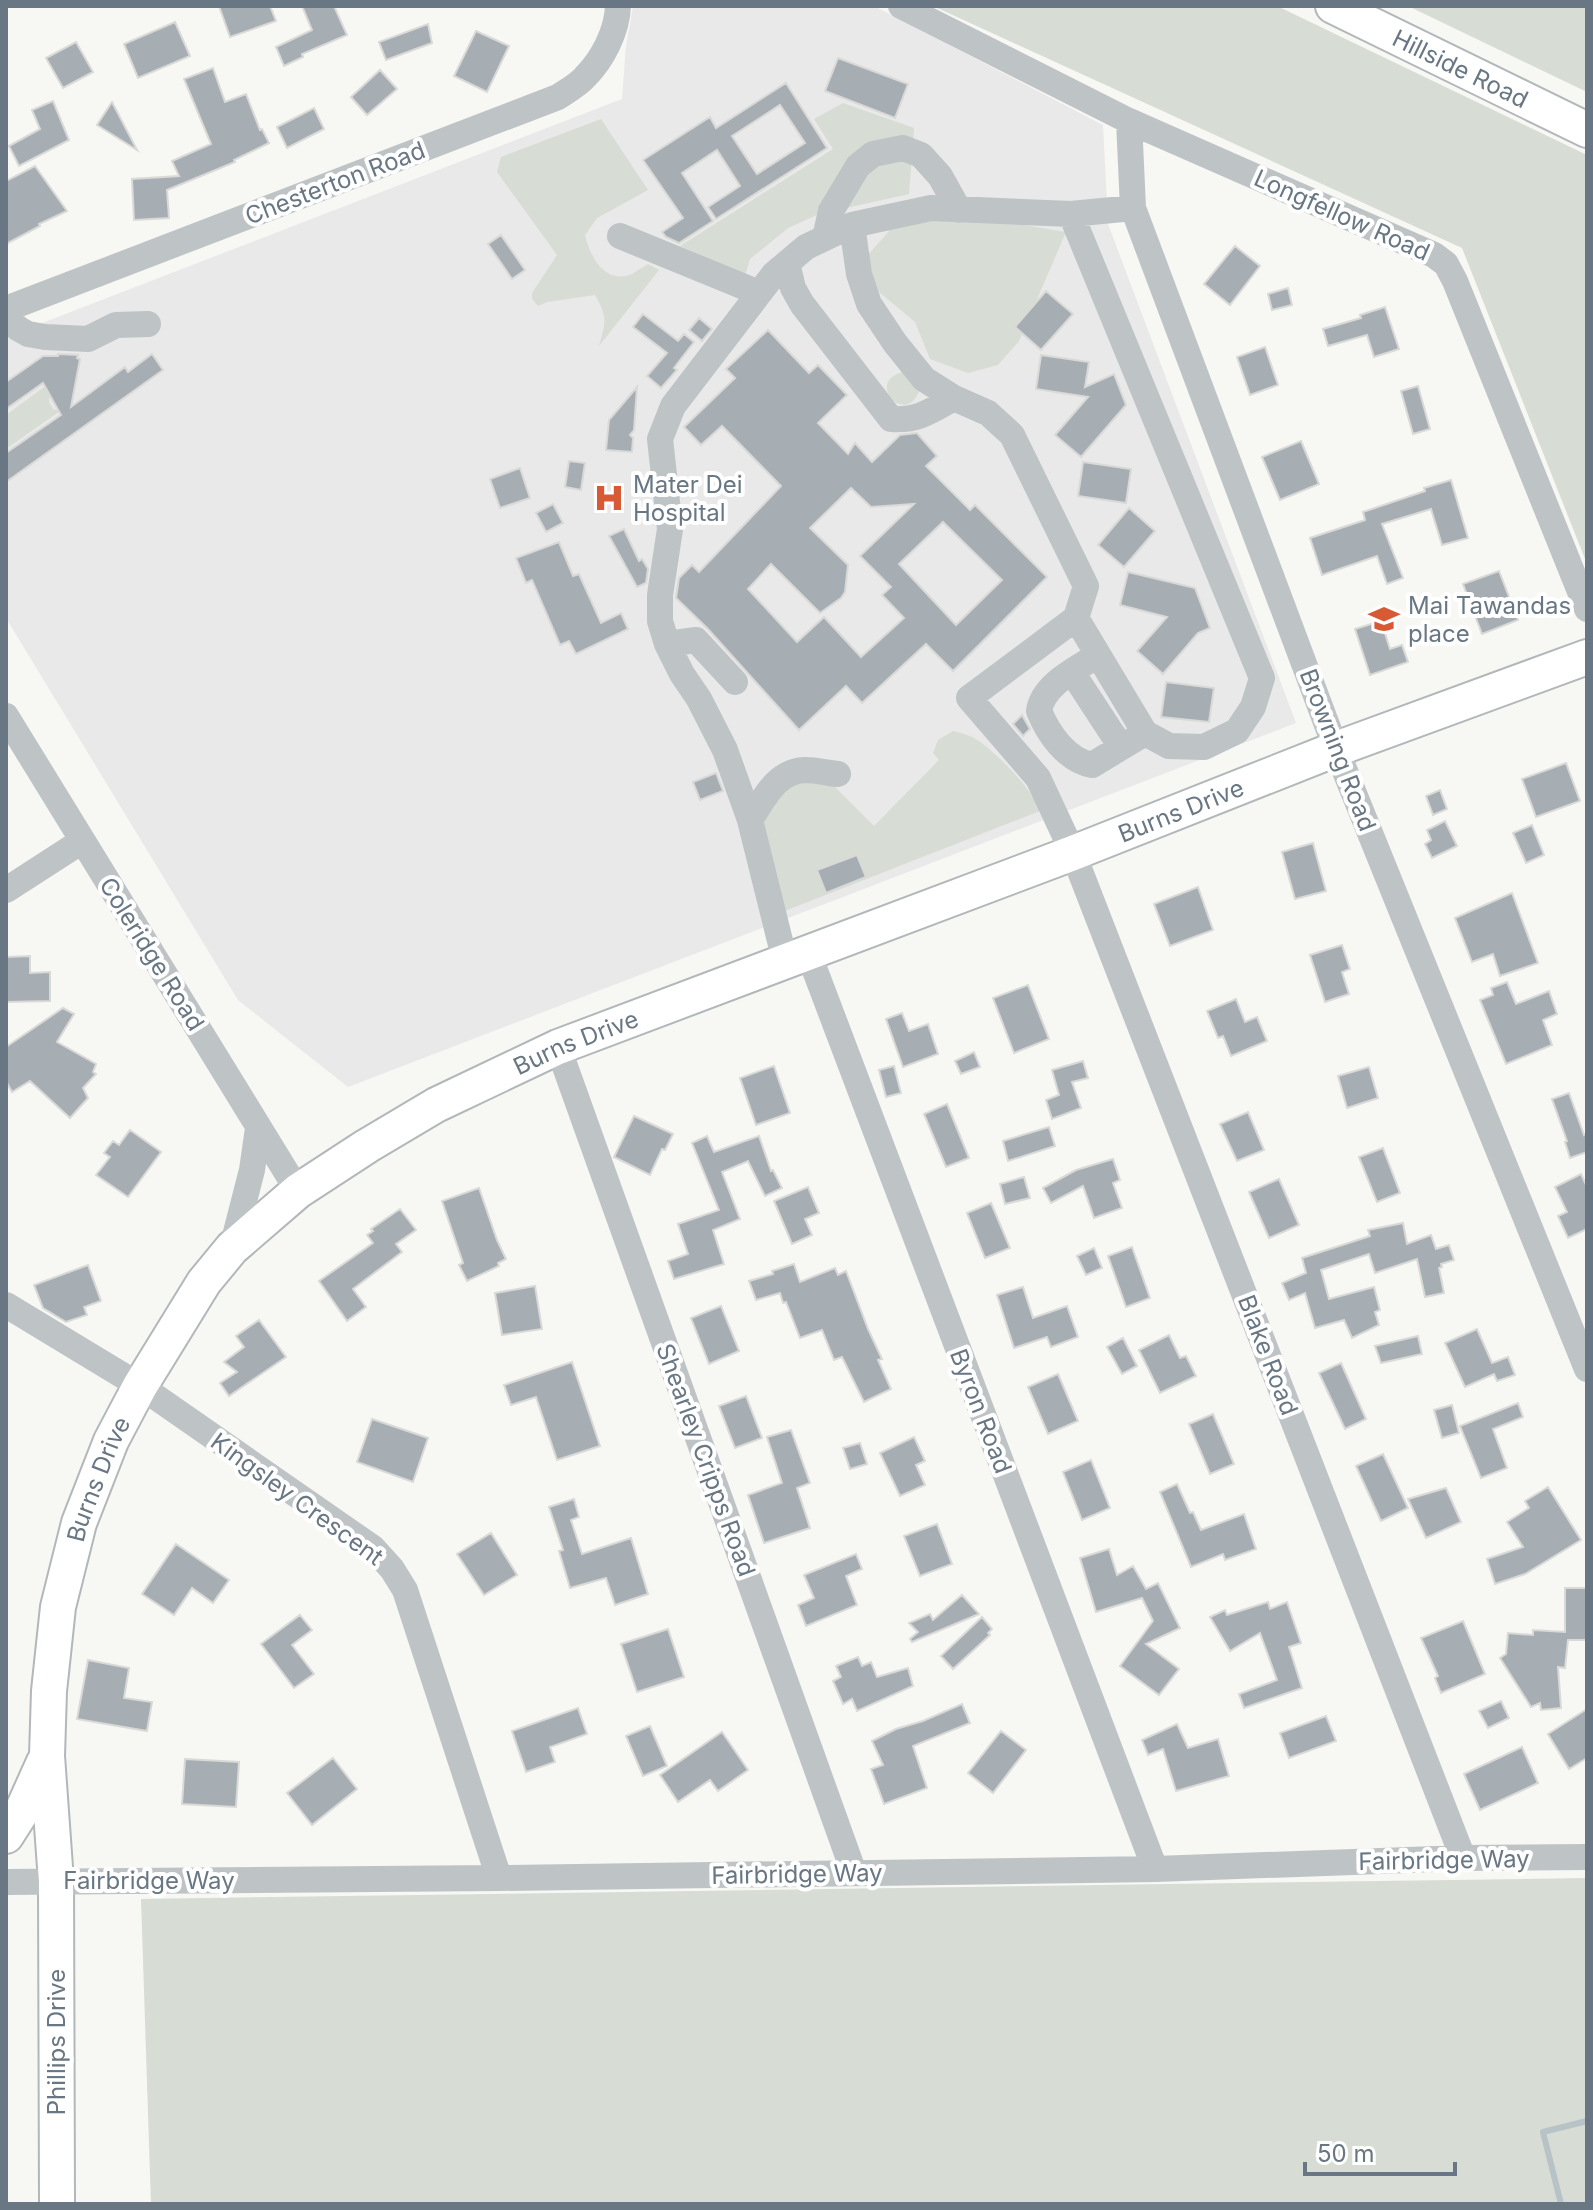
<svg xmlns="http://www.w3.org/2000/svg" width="1593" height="2210" font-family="Inter,sans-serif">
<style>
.built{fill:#e8e9e8}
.green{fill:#d7dcd4}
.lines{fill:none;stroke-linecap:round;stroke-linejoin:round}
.stream{stroke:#b8c3c7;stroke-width:6}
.building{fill:#a6aeb3;stroke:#d9d9d7;stroke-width:2;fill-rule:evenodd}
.major-casing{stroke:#b2b7ba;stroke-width:38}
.minor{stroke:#bec3c6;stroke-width:26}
.major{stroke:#fff;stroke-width:34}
.labels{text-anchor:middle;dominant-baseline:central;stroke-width:8;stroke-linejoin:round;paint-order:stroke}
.street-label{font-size:24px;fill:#687783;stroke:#fff}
.poi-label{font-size:24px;fill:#687783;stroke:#fff;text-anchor:start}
</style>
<rect width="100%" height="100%" fill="#f7f7f4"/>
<path class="built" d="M633,6H874L1103,125L1108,224L1296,723L348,1087L238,1000L6,618V337L622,99L626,46Z"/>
<path class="green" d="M933,6H1277L1587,155V564L1462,248Z
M1408,6H1587V92Z
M843,103L914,128L909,194L819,214L788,228L750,259L745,276L680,246L833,149L814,119Z
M601,119L648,190L597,218L585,235C590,257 605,285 632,274C637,271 643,267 648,264L659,270L599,346C606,321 608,318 595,295L547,302L538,306L532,299V293L557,255L497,172L501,157Z
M924,215L969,216L1066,232L1019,341L998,365L968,373L930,359L915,322L873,287L865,258L891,229Z
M904,372L919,391C905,428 864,380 904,372Z
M51,385L49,402L53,409L60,411L6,449V415L44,387Z
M953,731C961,733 970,735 977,740C995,751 1034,791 1040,811L782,912L759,822L789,781L826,778L874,826L939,760L933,753L938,740Z
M1587,1878V2204H151L141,1899Z"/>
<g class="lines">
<path class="stream" d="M1561,2204L1543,2132L1587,2121"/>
</g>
<path class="building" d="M219,6H270L276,21L230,37Z
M302,6H334L347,35L302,54L303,57L284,66L276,47L312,30Z
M175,22L190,56L138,78L124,44Z
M428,24L432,43L386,60L379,42Z
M476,31L509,46L487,92L454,76Z
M76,42L93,72L63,88L46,58Z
M838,58L908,84L895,118L825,91Z
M213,68L225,102L246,94L260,130L262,129L269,143L234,160L235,162L167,190L169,218L134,220L132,179L179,176L172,161L211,144L184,79Z
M380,70L397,89L367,115L351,97Z
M786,83L827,148L716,219L708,207L740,186L717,150L682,173L713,221L679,243L666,237L662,232L683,218L643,160L710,117L716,128ZM780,105L805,143L757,174L732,136Z
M53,101L69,140L19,166L9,146L40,129L32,110Z
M112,102L137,150L97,125Z
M314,108L324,129L287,148L277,127Z
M35,166L67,211L39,224L40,226L6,244V181Z
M501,235L525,270L512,279L488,244Z
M1235,246L1260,266L1230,305L1204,284Z
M1288,288L1292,305L1272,310L1268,294Z
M1046,291L1073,314L1041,350L1015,327Z
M1385,307L1399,349L1374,357L1367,335L1328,346L1323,329L1361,318L1360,315Z
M643,314L678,341L684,334L694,342L674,368L677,370L661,388L647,376L667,353L633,327Z
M699,318L712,329L702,341L689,330Z
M768,330L809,373L818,365L847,395L818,423L848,454L855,443L872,462L900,435L917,433L937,456L926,466L970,510L975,505L1047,577L953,671L926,644L862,703L846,686L799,730L708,629L676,598L679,578L692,565L699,572L781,486L722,426L701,445L684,427L735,378L726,369ZM851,488L871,507L914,504L860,556L891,587L882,595L904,618L861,657L824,617L797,642L748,589L771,564L820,613L841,598L845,592L848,565L810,528ZM943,522L1002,580L956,625L899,564Z
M1265,347L1278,385L1250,395L1237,357Z
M58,354L78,355L77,358L80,359L71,407L125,367L128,372L152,354L163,370L6,482V453L61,415L43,383L6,409V382L43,356H58Z
M1041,355L1089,362L1085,387L1114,374L1126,405L1081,457L1055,435L1088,397L1036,389Z
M1418,386L1430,429L1413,434L1401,391Z
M637,387L634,430L630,435L633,438L632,452L606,450L609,420Z
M1301,441L1319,484L1280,500L1262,457Z
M569,461L585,463L581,490L565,487Z
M1083,462L1131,469L1126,503L1078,496Z
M520,468L530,498L500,508L490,479Z
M1451,480L1468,538L1442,545L1431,509L1382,524L1403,578L1387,584L1377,556L1322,575L1310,538L1365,520L1363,512L1425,491L1424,488Z
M553,504L563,523L546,532L536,513Z
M1129,508L1155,531L1124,567L1098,545Z
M624,529L639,561L642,559L648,569L646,583L637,587L609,536Z
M559,542L573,576L579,574L601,623L621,613L628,629L576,654L569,641L560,645L532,580L526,583L516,558Z
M1499,571L1518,620L1482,634L1463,584Z
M1128,572L1195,588L1210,628L1198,633L1163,674L1137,651L1167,617L1120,605Z
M1381,621L1390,649L1402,645L1408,662L1370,675L1355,629Z
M1166,682L1214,688L1209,722L1161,717Z
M1022,715L1030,729L1023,736L1013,724Z
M1566,763L1580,801L1536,817L1522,779Z
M716,773L723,791L700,800L693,782Z
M1440,790L1447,809L1433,815L1426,796Z
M1445,821L1457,846L1432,858L1425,844L1431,840L1427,830Z
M1532,825L1544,855L1526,863L1513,833Z
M1313,843L1326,891L1295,899L1282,852Z
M857,855L866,877L826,893L817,870Z
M1198,887L1213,930L1170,946L1154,904Z
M1512,893L1538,963L1500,976L1493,954L1472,962L1455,918Z
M1342,945L1350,969L1342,972L1349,994L1325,1002L1310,955Z
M30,956V973L50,972V1001L6,1002V957Z
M1507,982L1516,1004L1549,991L1557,1014L1543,1020L1552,1045L1506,1064L1480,1000L1493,995L1491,988Z
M1028,985L1049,1039L1014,1053L993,998Z
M1236,999L1245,1022L1257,1017L1267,1041L1231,1056L1223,1036L1218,1038L1207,1011Z
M63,1008L74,1014L57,1042L96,1064L93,1072L96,1074L83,1088L88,1098L70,1118L30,1081L12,1092L6,1081V1047Z
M902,1013L909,1031L928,1024L938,1054L903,1067L886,1019Z
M974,1052L980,1067L961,1074L955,1061Z
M1083,1061L1088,1078L1072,1082L1081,1108L1052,1119L1046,1100L1059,1095L1052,1070Z
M774,1066L790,1113L756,1125L740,1078Z
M894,1066L901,1093L886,1097L879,1070Z
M1369,1067L1378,1098L1347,1108L1338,1076Z
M1569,1093L1584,1135L1587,1133V1152L1570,1158L1565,1142L1567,1141L1552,1099Z
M947,1104L969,1158L946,1167L924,1114Z
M1248,1112L1264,1150L1237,1161L1220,1124Z
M634,1116L673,1134L665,1150L662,1149L650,1175L614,1157Z
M1049,1127L1055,1146L1008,1161L1003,1141Z
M130,1130L161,1152L128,1197L96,1175L110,1157L104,1153L113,1141L119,1145Z
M707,1136L714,1152L759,1136L771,1171L773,1170L782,1188L765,1196L748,1161L722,1172L740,1219L713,1230L724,1264L674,1279L668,1261L688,1254L678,1224L719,1210L692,1143Z
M1383,1148L1400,1193L1377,1202L1359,1157Z
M1113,1159L1120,1180L1113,1183L1122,1208L1094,1218L1083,1186L1051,1203L1043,1188L1076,1170Z
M1581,1174L1587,1187V1229L1568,1238L1558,1216L1567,1212L1555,1187Z
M1024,1177L1030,1198L1005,1204L1000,1184Z
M1279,1179L1299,1225L1269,1238L1249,1192Z
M808,1187L819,1213L805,1219L812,1235L792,1244L774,1201Z
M479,1188L497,1240L506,1259L498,1263L499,1266L467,1281L459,1265L463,1263L442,1201Z
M991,1203L1010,1248L985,1258L967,1213Z
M400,1209L416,1230L396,1244L402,1252L353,1289L366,1307L347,1321L319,1281L373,1243L367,1235L373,1231L371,1229Z
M1403,1223L1407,1244L1431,1235L1436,1249L1449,1245L1454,1260L1441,1264L1442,1267L1439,1268L1444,1293L1425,1297L1417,1259L1375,1273L1369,1254L1321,1270L1329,1299L1374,1287L1380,1310L1375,1312L1379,1325L1352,1338L1344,1320L1315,1328L1305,1293L1289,1300L1282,1283L1306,1273L1302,1258L1370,1236L1368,1230Z
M1132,1247L1150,1298L1126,1307L1108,1256Z
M1094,1248L1102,1268L1086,1275L1077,1256Z
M794,1264L800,1282L835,1268L838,1275L846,1271L868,1329L882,1359L878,1360L891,1389L864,1402L842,1357L834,1360L822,1330L800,1338L786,1302L783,1303L780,1293L756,1300L749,1281L773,1274L772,1271Z
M88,1265L101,1301L84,1307L87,1315L66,1322L43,1308L34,1285Z
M535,1286L542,1329L502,1335L495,1293Z
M1023,1287L1033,1318L1067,1306L1078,1337L1051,1347L1047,1337L1014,1348L997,1295Z
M721,1306L739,1351L709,1364L691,1318Z
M259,1320L286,1357L229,1396L220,1383L237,1372L224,1362L244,1347L236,1336Z
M1477,1329L1492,1363L1508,1357L1515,1375L1497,1381L1494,1374L1465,1387L1445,1343Z
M1169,1335L1180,1358L1186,1356L1196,1376L1160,1393L1139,1350Z
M1418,1336L1422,1354L1381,1363L1375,1346Z
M1123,1338L1137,1366L1122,1374L1107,1347Z
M572,1362L600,1446L557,1460L536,1397L511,1405L504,1385Z
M1341,1363L1366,1419L1345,1429L1319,1373Z
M1058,1374L1078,1421L1048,1434L1028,1387Z
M746,1396L762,1438L735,1448L719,1406Z
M1518,1403L1523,1417L1493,1429L1507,1468L1481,1478L1460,1426Z
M1452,1405L1459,1433L1442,1438L1434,1410Z
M1213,1414L1234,1464L1210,1474L1189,1424Z
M372,1419L428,1438L413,1482L357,1462Z
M791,1430L810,1483L797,1488L810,1528L764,1543L748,1495L782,1483L767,1437Z
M914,1437L925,1461L916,1465L925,1485L900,1496L880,1453Z
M860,1443L867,1464L850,1469L843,1448Z
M1383,1454L1408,1508L1381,1521L1356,1466Z
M1091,1460L1110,1508L1082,1520L1063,1472Z
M1177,1484L1190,1513L1193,1512L1201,1530L1244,1514L1256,1549L1225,1560L1223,1554L1191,1567L1160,1492Z
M1548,1487L1581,1540L1525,1574L1495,1584L1487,1559L1523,1547L1507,1522L1529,1508L1525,1501Z
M1446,1488L1461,1522L1426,1538L1408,1499Z
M574,1499L579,1517L571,1520L582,1554L631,1538L648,1594L615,1605L606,1578L570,1588L559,1551L563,1550L549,1507Z
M937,1524L952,1564L920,1576L904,1536Z
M491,1533L517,1575L484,1595L457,1554Z
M176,1544L229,1580L213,1603L192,1588L174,1615L142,1594Z
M1109,1549L1117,1575L1133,1566L1146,1589L1158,1583L1180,1628L1146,1644L1179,1669L1159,1695L1120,1666L1153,1621L1142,1598L1096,1612L1080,1558Z
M856,1554L862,1569L846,1576L857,1605L806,1626L798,1605L814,1598L804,1575Z
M1565,1588H1587V1640H1568L1565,1668L1558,1667L1561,1708L1541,1710L1540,1703L1531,1707L1500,1658L1506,1654L1508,1633L1533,1635V1630L1565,1632Z
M962,1595L979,1614L912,1642L910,1639L918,1632L909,1623L930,1614L933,1620Z
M1268,1602L1270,1609L1287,1602L1301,1643L1289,1647L1302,1688L1244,1708L1239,1694L1277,1680L1260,1633L1230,1651L1210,1617L1225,1610L1227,1615Z
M300,1615L312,1630L292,1645L314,1674L294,1688L261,1644Z
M982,1617L992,1629L988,1633L990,1635L953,1669L941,1656Z
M1463,1621L1485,1674L1441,1693L1435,1678L1438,1676L1421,1638Z
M668,1629L684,1677L637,1692L621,1644Z
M858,1657L862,1666L871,1662L877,1677L908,1668L913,1686L857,1711L852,1699L843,1704L833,1681L841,1677L836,1666Z
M88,1660L129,1668L124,1698L152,1702L147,1731L77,1719Z
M1501,1701L1509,1718L1488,1728L1479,1711Z
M962,1704L970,1723L913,1746L927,1788L884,1804L871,1769L883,1765L872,1741L896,1729L923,1721Z
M578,1708L587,1734L550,1747L555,1762L526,1772L512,1731Z
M1587,1709V1758L1569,1769L1548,1734Z
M1326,1716L1336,1741L1289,1758L1280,1733Z
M1177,1724L1188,1748L1218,1739L1229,1776L1176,1791L1163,1749L1148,1755L1142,1740Z
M650,1726L667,1766L643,1776L626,1736Z
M1001,1731L1026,1750L993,1793L968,1773Z
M722,1732L748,1770L718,1791L710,1780L678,1802L660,1775Z
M1522,1747L1538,1783L1480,1810L1464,1774Z
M333,1758L357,1789L312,1825L287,1793Z
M185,1759L239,1762L236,1807L182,1804Z"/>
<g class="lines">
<g class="major-casing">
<g id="major">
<path id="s1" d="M1333,6L1587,130"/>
<path d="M6,1836L22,1811L44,1762"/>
<path id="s2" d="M57,2204L56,1881L47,1756L49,1691L58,1607L79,1523L111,1441L140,1386L204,1282L232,1248L298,1191L367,1146L436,1105L558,1047L1073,853L1336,749L1587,657"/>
</g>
</g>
<path class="minor" d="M901,6L1129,121L1434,255L1446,264L1455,281L1587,609
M1129,121L1133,208L1336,749L1587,1369
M1071,214L1262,678L1253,707L1237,731L1204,747L1169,746L1145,733L1076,618
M852,225L859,274L869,304L895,343L924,379L954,398L988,413L1012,435L1086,586L1076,618L969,698L1038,778L1073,853L1463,1858
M620,236L759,293
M825,238L831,211L858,166L873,154L903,148L921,155L940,176L959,210
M787,263L793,288L802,304L891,419C918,421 931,411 954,398
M6,309L558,97C567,91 578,85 585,77C603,59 617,31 618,6
M6,309L13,324L19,329L28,334L45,337L88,339L116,325L148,324
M667,644L696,640L735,682
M1098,655C1077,669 1043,684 1039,711C1048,733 1066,760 1092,765L1145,733
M1072,672L1121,747
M6,716L298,1191
M750,820C764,799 776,771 805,770C816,770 828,773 838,774
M6,890L82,841
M808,952L1155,1869
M785,961L750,820L725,750L699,699L682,674L667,644L660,621V595L670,529L660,439L673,406L774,274L806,247L852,225L931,208L1071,214L1133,208
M558,1047L854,1873
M232,1248L252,1170L258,1128
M6,1305L140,1386L373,1548L392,1569L405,1590L499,1878
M6,1882L499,1878L1155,1869L1463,1858L1587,1857"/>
<use href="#major" class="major"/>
</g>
<defs>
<g id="hospital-bare" transform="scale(2.4)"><path d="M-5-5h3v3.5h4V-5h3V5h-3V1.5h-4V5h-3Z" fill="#d75a35" stroke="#fff" stroke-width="2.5" paint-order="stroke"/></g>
<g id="school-bare" transform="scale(2.4)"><path d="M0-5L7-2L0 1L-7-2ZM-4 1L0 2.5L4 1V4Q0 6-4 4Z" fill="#d75a35" stroke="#fff" stroke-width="2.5" paint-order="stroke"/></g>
</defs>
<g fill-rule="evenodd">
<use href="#hospital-bare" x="609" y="498"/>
<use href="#school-bare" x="1384" y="619"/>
</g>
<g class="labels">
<g class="street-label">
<text stroke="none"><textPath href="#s1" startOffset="142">Hillside Road</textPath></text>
<text transform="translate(335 183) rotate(-21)">Chesterton Road</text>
<text transform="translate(1342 215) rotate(24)">Longfellow Road</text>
<text transform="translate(1338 750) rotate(69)">Browning Road</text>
<text stroke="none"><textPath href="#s2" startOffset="2052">Burns Drive</textPath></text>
<text transform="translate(152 954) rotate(58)">Coleridge Road</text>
<text stroke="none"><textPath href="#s2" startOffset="1404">Burns Drive</textPath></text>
<text transform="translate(1268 1355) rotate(69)">Blake Road</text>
<text transform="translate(981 1411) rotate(69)">Byron Road</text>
<text transform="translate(706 1460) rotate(70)">Shearley Cripps Road</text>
<text stroke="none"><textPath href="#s2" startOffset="732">Burns Drive</textPath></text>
<text transform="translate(297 1499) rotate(36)">Kingsley Crescent</text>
<text transform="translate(1444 1860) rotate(-1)">Fairbridge Way</text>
<text transform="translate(797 1874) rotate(-1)">Fairbridge Way</text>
<text x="149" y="1880">Fairbridge Way</text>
<text transform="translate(56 2042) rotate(-90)">Phillips Drive</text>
</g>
<g class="poi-label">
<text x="633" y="484">Mater Dei<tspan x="633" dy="28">Hospital</tspan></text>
<text x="1408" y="605">Mai Tawandas<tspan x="1408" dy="28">place</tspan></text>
</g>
</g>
<rect width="1593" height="2210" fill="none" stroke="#687783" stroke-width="16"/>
<path d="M1305 2162v12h150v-12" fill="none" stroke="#687783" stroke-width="4"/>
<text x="1317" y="2162" font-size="24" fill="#687783" stroke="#ffffff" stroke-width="6" paint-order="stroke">50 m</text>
</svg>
